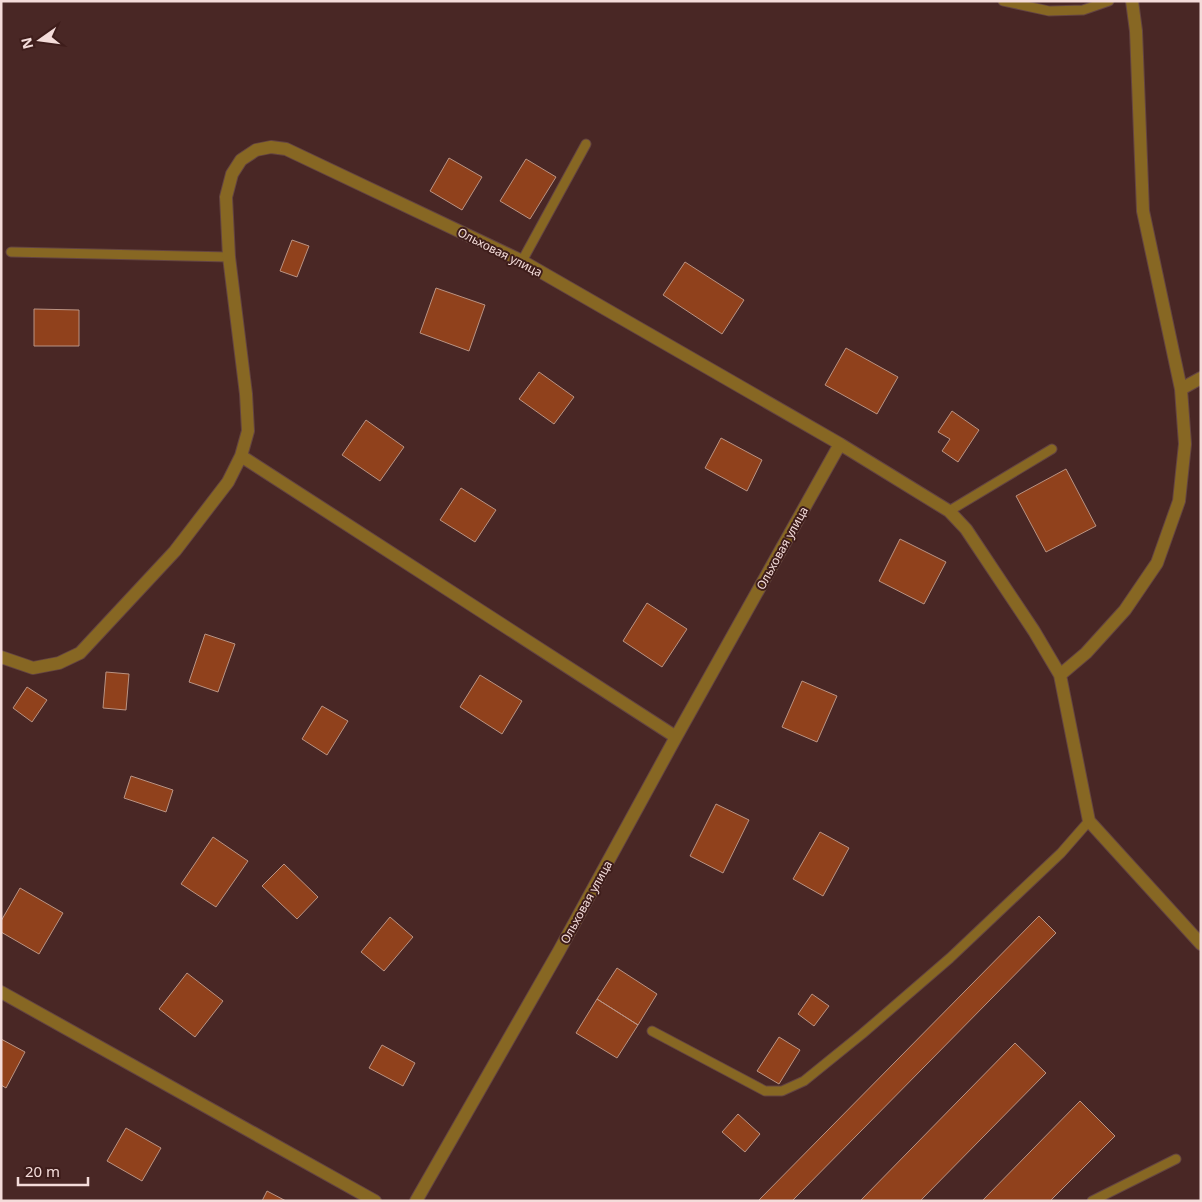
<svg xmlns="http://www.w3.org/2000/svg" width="1202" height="1202" font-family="'Noto Sans',sans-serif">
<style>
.building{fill:#90411c;stroke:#ba9383}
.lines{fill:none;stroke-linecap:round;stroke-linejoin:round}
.service-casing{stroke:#644442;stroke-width:11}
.minor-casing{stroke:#644442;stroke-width:14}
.service{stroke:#876723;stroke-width:9}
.minor{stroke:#876723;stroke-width:12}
.labels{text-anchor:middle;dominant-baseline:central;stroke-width:4;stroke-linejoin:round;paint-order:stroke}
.street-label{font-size:12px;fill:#f4dcda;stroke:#3e1d1b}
</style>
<rect width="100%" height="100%" fill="#492725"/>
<path class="building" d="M449,158L482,177L462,210L430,191Z
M526,159L556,177L530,219L500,201Z
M292,240L309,246L297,277L280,271Z
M685,262L744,300L722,334L663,295Z
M436,288L485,305L469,351L420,333Z
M34,309L79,310V346H34Z
M846,348L898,377L877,414L825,385Z
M539,372L574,397L554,424L519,399Z
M952,411L979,430L958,462L942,451L950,439L938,432Z
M366,420L404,447L380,481L342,455Z
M721,438L762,460L747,491L705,468Z
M1066,469L1096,526L1046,552L1016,496Z
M461,488L496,510L475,542L440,520Z
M900,539L946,562L924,604L879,581Z
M647,603L687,629L662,667L623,641Z
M205,634L235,644L218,692L189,682Z
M106,672L129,674L126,710L103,708Z
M480,675L522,701L502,734L460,707Z
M802,681L837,696L817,742L782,727Z
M27,687L47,700L32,722L13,708Z
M322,706L348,721L327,755L302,739Z
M131,776L173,790L166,812L124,798Z
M716,804L749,820L723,873L690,856Z
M820,832L849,848L823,896L793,879Z
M213,837L248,861L216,907L181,884Z
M284,864L318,897L297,919L262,886Z
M20,888L63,913L39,954L1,932V921Z
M1039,916L1056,933L792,1201H758Z
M390,917L413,937L384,971L361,952Z
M617,968L657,994L638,1025L597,999Z
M187,973L223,1001L195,1037L159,1009Z
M812,994L829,1006L814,1026L798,1014Z
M597,999L638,1025L617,1058L576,1033Z
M779,1037L800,1050L779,1084L757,1071Z
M1,1039L25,1052L6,1088L1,1085Z
M1015,1043L1046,1073L920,1201H860Z
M382,1045L415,1063L403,1086L369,1068Z
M1080,1101L1115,1136L1050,1201H982Z
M738,1114L760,1134L745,1152L722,1132Z
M126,1128L161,1148L142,1181L107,1161Z
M267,1191L286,1201H262Z"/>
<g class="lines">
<g class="service-casing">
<path id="service" d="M1003,1L1049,11L1083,10L1109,1
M11,252L229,257
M522,261L586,144
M949,511L1052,449
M652,1031L765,1091H782L804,1081L862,1034L950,958L1061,853L1089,821
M1092,1201L1176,1159"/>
</g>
<g class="minor-casing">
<path id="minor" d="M1181,389L1201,378
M840,444L949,511L966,529L1034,631L1060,675L1089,821L1201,944
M241,456L676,737
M1,657L33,668L59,663L80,653L175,551L228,482L241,456L248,431L246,394L229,257L226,197L232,174L241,160L256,150L271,147L286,149L522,261L840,444L676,737L559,951L416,1201
M1060,675L1086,653L1125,610L1157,563L1179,501L1185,444L1181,389L1143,211L1136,31L1132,1
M1,992L375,1201"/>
</g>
<use href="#service" class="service"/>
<use href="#minor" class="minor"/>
</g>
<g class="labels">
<g class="street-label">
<text transform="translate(500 252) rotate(27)">Ольховая улица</text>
<text transform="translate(782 548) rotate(-61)">Ольховая улица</text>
<text transform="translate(586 902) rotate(-61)">Ольховая улица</text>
</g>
</g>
<rect width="1202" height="1202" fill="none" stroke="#f4dcda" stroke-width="5"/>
<g transform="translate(40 40) rotate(256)" stroke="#3e1d1b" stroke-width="4" paint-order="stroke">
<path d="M0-4L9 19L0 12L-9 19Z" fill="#f4dcda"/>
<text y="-8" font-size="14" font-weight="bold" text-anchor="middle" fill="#f4dcda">N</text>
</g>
<path d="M18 1177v8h70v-8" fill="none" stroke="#f4dcda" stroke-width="2.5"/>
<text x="25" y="1177" font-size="15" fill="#f4dcda" stroke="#3e1d1b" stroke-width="4" paint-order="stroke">20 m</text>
</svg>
